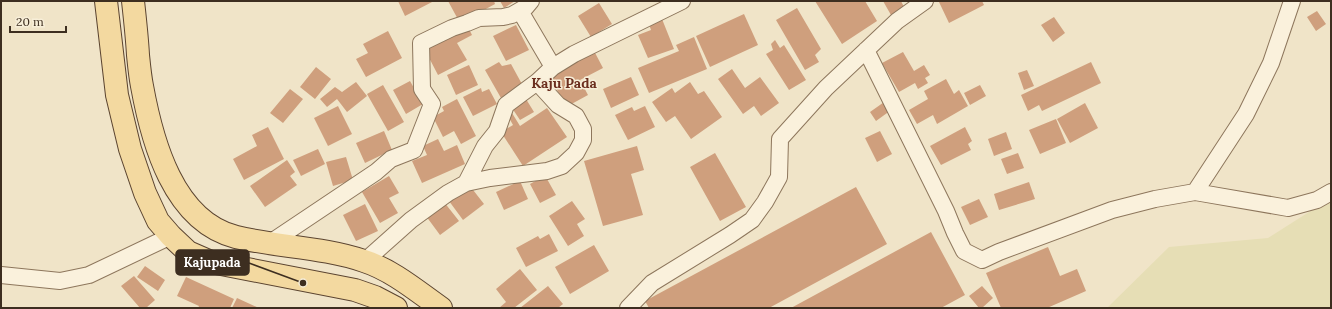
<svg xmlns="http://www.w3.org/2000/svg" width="1332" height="309" font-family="Lora,serif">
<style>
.farmland{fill:#e6deb5}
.building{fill:#cf9f7d}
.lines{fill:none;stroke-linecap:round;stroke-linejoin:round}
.street-casing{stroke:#8d765c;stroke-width:18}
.primary-casing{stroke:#5b4430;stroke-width:24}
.street{stroke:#faf1dc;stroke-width:16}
.primary{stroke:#f3d9a0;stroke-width:22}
.labels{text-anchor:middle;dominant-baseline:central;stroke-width:3;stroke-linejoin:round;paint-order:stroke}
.quarter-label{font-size:14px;font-weight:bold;fill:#6b2e1e;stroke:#f7eed8}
.leader{fill:none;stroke:#3d2e20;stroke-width:1.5}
.callout-dot{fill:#3d2e20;stroke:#f7eed8;stroke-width:1.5}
.callout{fill:#3d2e20;stroke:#3d2e20;stroke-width:1.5}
.callout-label{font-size:13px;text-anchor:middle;font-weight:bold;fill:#fff}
</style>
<rect width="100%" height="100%" fill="#f0e4c8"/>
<path class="farmland" d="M1331,198V308H1107L1169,247L1268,238Z"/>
<path class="building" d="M398,1H434L405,16Z
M448,1H494L495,4L460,23Z
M500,1H515L504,8Z
M815,1H865L877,21L842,44Z
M883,1H901L904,7L891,15Z
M942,1H982L984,5L949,23L939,2Z
M599,3L612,24L591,37L578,16Z
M797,8L821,49L815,55L819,62L805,70L776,20Z
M1317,11L1326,24L1316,31L1307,17Z
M744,14L758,45L710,67L696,36Z
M1054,17L1065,33L1053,42L1041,25Z
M662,19L674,49L648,58L638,35L651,30L649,24Z
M516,25L529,50L506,61L493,36Z
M468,27L472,35L457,43L467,60L438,75L425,50Z
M388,31L402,58L366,77L356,59L368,53L363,44Z
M694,37L707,69L649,93L638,68L679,51L676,45Z
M775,40L780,48L784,45L806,80L789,90L766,54L773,50L771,44Z
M593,49L603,68L580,80L588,95L566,107L548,73Z
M903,52L914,71L924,65L930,75L925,78L928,83L918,89L915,83L899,92L882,63Z
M499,62L502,66L511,64L523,86L501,98L485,70Z
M1091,62L1101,83L1042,111L1039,105L1028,111L1021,95Z
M469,65L478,85L456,95L447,75Z
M316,67L331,79L315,99L300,87Z
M732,69L745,88L760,77L779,103L761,116L754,106L743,114L718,79Z
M1027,70L1034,86L1024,90L1018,73Z
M631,77L639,95L611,108L603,89Z
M946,79L954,94L959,90L968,106L937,124L933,115L917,124L909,110L928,99L924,91Z
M410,81L423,104L406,114L393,90Z
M356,82L367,96L347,112L337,99L327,107L320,99L335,87L342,92Z
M690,82L698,94L704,91L722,117L691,139L675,116L666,122L652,102L672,88L675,93Z
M383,85L404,122L388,131L367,94Z
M980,85L986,96L970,105L964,93Z
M481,88L482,92L489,89L497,104L473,116L463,97Z
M290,89L303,99L283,123L270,113Z
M457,99L476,136L461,144L454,131L443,137L433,117L444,111L442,107Z
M526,99L534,112L520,120L512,108Z
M887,100L894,108L876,121L870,112Z
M1085,103L1098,128L1070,143L1057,119Z
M338,106L352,134L328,146L314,118Z
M645,106L655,127L628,140L615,115L632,107L634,111Z
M547,108L567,137L523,166L501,132L513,125L508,116L512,113L520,126Z
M1056,119L1066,143L1040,154L1029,130Z
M268,127L284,159L244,180L233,159L257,146L252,135Z
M965,127L972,141L968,144L971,150L941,165L930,146Z
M384,131L392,150L365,163L356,143Z
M880,131L892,154L877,162L865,138Z
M1006,132L1012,149L994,156L988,139Z
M438,139L444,151L457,145L465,164L422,183L412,161L427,155L423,146Z
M637,146L644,170L631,174L643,215L603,226L584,161Z
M318,149L325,164L301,176L293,160Z
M715,153L746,207L720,221L690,167Z
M1018,153L1024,168L1007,174L1001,159Z
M346,157L353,180L333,186L326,162Z
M287,160L295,172L290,176L297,185L265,207L250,186Z
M550,173L553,176L547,179L556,195L540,203L530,184Z
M389,176L399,193L389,198L398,213L380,223L362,192Z
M520,181L528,199L504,210L496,192Z
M1029,182L1035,199L999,210L994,194Z
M470,186L484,204L463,220L449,201Z
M856,187L887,244L769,308H649L645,301Z
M979,199L988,217L970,225L961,207Z
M572,201L585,219L577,224L584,236L568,246L549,216Z
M444,202L459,221L440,235L426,216Z
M365,204L378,231L356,241L343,215Z
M931,232L965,295L941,308H791Z
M549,234L558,251L526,267L516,248L538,236L540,239Z
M594,245L609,271L570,294L555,267Z
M1048,247L1060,276L1077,269L1086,291L1047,308H1001L986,273Z
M145,266L165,280L158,291L137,277Z
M520,269L537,290L514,308H499L506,302L496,289Z
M134,276L155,300L146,308H140L121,286Z
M186,277L234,299L230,308H198L199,306L177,296Z
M548,286L563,304L558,308H520Z
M982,286L993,298L982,308H979L969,296Z
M237,298L259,308H232Z"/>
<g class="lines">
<g class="street-casing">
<path id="street" d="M520,11L553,67
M866,50L946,211L955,233L964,251L982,260L999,252L1112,210L1155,199L1195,192L1288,208L1317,200L1331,192
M466,183L485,146L497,131L506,105L537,82L553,67L574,54L682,1
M1195,192L1246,114L1271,63L1292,1
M270,243L376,172L391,159L414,150L432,104L422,89L421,43L452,28L467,23L479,18L503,17L512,15L526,7L531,1
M365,261L411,220L448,193L466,183L490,178L547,171L562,166L576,153L583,140V129L576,116L558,105L537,82
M1,275L60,281L89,275L171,236
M628,308L652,283L730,235L752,220L765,202L779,177L780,139L826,88L897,21L925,1"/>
</g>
<g class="primary-casing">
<path id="primary" d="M106,1L117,95L130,149L145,193L158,221L171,236L188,252L211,262L355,290L375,297L396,308
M133,1C135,19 137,37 138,55C139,65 140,76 142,86C152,141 173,221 236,237C277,247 323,247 364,261C392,270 417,291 441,308"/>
</g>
<use href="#street" class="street"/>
<use href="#primary" class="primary"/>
</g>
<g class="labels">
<g class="quarter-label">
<text x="564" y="83">Kaju Pada</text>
</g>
</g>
<path class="leader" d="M303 283L249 263"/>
<circle class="callout-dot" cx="303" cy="283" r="4"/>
<rect class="callout" x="176" y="250" width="73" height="25" rx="4"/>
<g class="callout-label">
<text x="212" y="267">Kajupada</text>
</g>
<rect width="1332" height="309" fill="none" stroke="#3d2e20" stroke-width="4"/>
<path d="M10 26v6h56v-6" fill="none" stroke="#3d2e20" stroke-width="2"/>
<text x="16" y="26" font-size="12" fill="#3d2e20" stroke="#f7eed8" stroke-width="3" paint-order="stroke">20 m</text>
</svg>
